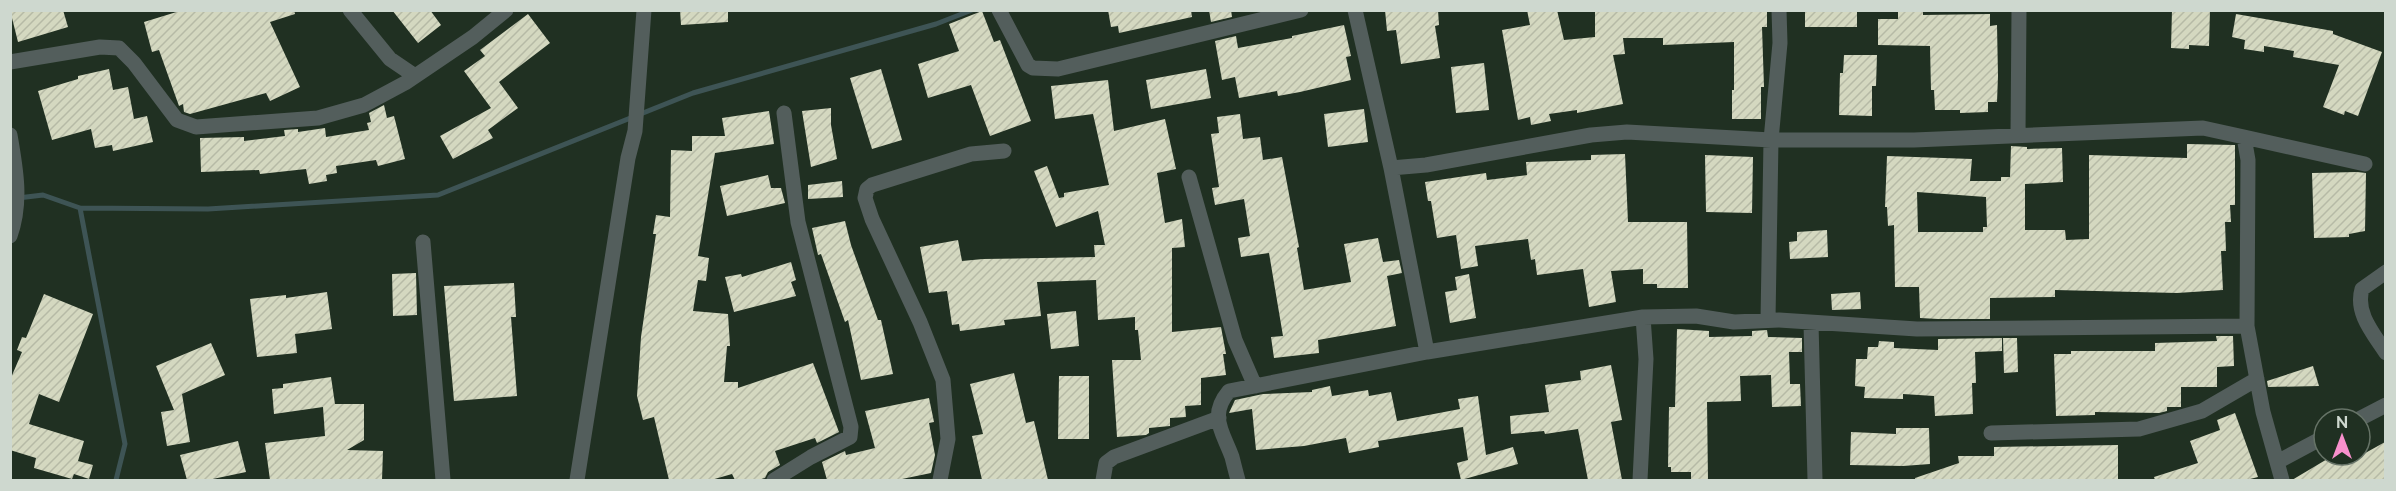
<svg xmlns="http://www.w3.org/2000/svg" width="2396" height="491" font-family="Raleway,sans-serif">
<style>
.lines{fill:none;stroke-linecap:round;stroke-linejoin:round}
.stream{stroke:#3e5455;stroke-width:5}
.building{fill:url(#building-hatch);fill-rule:evenodd}
.minor{stroke:#535e5c;stroke-width:15}
</style>
<defs>
<pattern id="building-hatch" width="6" height="6" patternUnits="userSpaceOnUse" patternTransform="scale(1.5)"><rect width="6" height="6" fill="#d4d8c0"/><path d="M-1 1l2-2M0 6l6-6M5 7l2-2" fill="none" stroke="#b6baa6"/></pattern>
</defs>
<rect width="100%" height="100%" fill="#203022"/>
<g class="lines">
<path class="stream" d="M18,198L43,195L80,208L208,209L438,195L693,93L936,24L972,10
M80,208L125,444L116,480"/>
</g>
<path class="building" d="M10,10H63L68,27L18,42Z
M183,10H294L295,14L270,22L300,87L270,101L266,93L190,114L184,112L183,104L179,106L159,50L152,52L144,22Z
M392,10H430L441,25L418,43Z
M680,10H728V22L681,25Z
M1108,10H1191L1192,17L1119,33L1118,26L1111,27Z
M1209,10H1231L1232,17L1211,22Z
M1385,10H1438L1439,25L1435,26L1440,58L1401,64L1396,30L1387,31Z
M1527,10H1557L1564,40L1595,37V10H1767V27H1762L1764,87H1761V119H1732V90H1734V42L1663,45V38H1623L1625,54L1613,55L1623,104L1577,113V110L1549,114L1551,121L1531,125L1530,117L1518,120L1502,30L1530,25Z
M1805,10H1857V27H1805Z
M1898,10H1923V15L1990,14V26L1997,25L1998,76L1997,102H1988V112L1960,113V110H1935L1934,90H1931L1930,46L1878,45V19H1898Z
M2172,10H2210L2209,46L2189,45V49L2171,48Z
M982,11L994,42L1000,40L1031,121L990,136L971,85L928,98L918,64L959,51L949,24Z
M528,14L550,43L499,82L518,108L488,130L493,138L453,159L440,136L491,108L464,71L485,56L480,50Z
M2236,14L2333,31V34L2382,52L2358,116L2345,111L2344,115L2323,107L2339,65L2293,57L2294,51L2264,46V52L2244,49L2245,40L2232,37Z
M1344,25L1351,56L1346,57L1351,80L1300,92L1278,96L1277,91L1239,98L1235,77L1222,80L1215,41L1236,36L1238,48L1292,38V36Z
M1844,55H1877L1876,86H1872V116L1839,115L1840,73H1843Z
M1484,63L1489,110L1456,113L1451,67Z
M109,69L113,90L128,87L134,119L147,116L153,142L113,151L112,145L95,148L91,129L52,140L38,91L78,79V76Z
M881,69L902,140L872,149L850,78Z
M1206,69L1211,98L1151,109L1146,80Z
M1108,80L1114,131L1165,119L1176,169L1157,173L1165,223L1182,219L1185,247L1172,248V332L1221,327L1226,354H1223L1226,375L1201,378V405L1185,406L1186,417L1170,418V426L1149,428V433L1146,435L1117,437L1112,360H1141L1138,330H1135V317L1098,320L1096,280L1037,282L1041,316L1004,320L1005,325L960,331L959,324L952,325L947,291L929,293L920,247L958,240L962,261L983,259L1095,257L1094,245H1105L1098,211L1056,227L1034,171L1047,166L1059,198L1064,197V193L1109,185L1093,114L1055,119L1051,86Z
M384,105L387,118L394,116L405,159L378,166L376,160L336,166L337,173L326,175L327,181L309,184L306,169L260,174L259,170L201,172L200,138L244,137V141L285,136L284,130L298,129V132L325,128L326,137L369,130L367,123L371,122L369,113Z
M831,108V125L837,159L811,167L802,111Z
M1364,109L1368,142L1328,147L1324,114Z
M769,111L774,144L715,153L698,256L709,258L706,281L698,280L693,311L728,314L730,346H727L724,382H738V388L813,363L839,432L817,443L815,438L775,451L780,465L768,472L765,478L758,480H735L732,474L711,480H669L654,417L643,420L637,396L641,337L656,234H653L656,215L670,217L671,150L692,151V136H725L722,118Z
M1240,114L1243,139L1260,137L1263,160L1282,157L1299,247L1297,248L1304,290L1351,282L1344,244L1378,238L1383,262L1399,260L1402,273L1387,276L1396,326L1318,340L1319,353L1274,358L1271,337L1283,336L1269,253L1241,257L1238,238L1250,236L1244,199L1215,205L1212,188L1219,187L1211,134L1219,133L1217,117Z
M2187,144L2235,145V205H2230L2231,222H2225L2226,251H2221L2223,290L2177,293L2055,290V297L1990,298V319H1938L1920,318L1919,287H1895L1894,225L1888,226L1887,207H1885L1887,156L1972,159L1970,181H2001V177H2010L2011,146L2027,147V149L2062,148L2063,182L2025,184V230H2065L2066,240L2089,239V155L2187,158ZM1917,192L1986,197L1987,227H1983V232H1918Z
M1625,154L1628,222H1687L1688,288H1657V284H1643V269L1611,271L1616,302L1589,307L1583,269L1537,275L1535,259L1531,260L1528,239L1475,246L1478,266L1461,269L1456,235L1437,238L1431,201H1428L1425,182L1486,173L1487,180L1527,175L1526,162L1591,160V155Z
M1705,155L1753,157L1752,213L1706,212Z
M2357,172L2366,173L2365,231L2349,234V237L2314,238L2312,173Z
M768,175L771,188H781L785,203L727,216L720,186Z
M842,181L843,197L808,199V185Z
M845,221L851,245L878,320H881L893,374L861,380L848,320L845,322L821,254L818,255L812,228Z
M1827,230L1828,257L1790,259L1789,242L1797,241V232Z
M791,262L796,280L791,282L796,296L734,312L725,277L741,274L742,277Z
M416,273L417,315L393,316L392,274Z
M1469,274L1476,318L1450,323L1445,292L1457,290L1455,277Z
M514,283L516,317H511L517,396L454,401L444,286Z
M327,292L332,329L295,334L297,353L257,357L250,299L286,295V298Z
M1860,292L1861,309L1832,310L1831,294Z
M44,294L93,314L59,402L39,394L29,424L84,441L78,461L93,465L89,479L74,474L72,479L34,468L36,458L10,450V380L22,352L17,350L22,337L26,338Z
M1076,311L1079,346L1051,349L1047,314Z
M1677,329L1709,331V337L1752,336V331L1767,330L1768,337L1802,338V352H1789L1790,384H1800L1801,406L1772,407L1771,375L1740,376L1741,401L1707,402L1708,480H1691V472H1671V467H1668L1669,407H1675Z
M2216,336H2233L2234,366L2217,367V387H2181V407H2167V411L2159,413L2095,412V415L2056,416L2054,354H2071V351H2155V343L2217,341Z
M2002,338V351L1975,352L1976,383H1972L1973,414L1935,416L1934,396L1903,394V399L1864,398L1865,387L1855,386L1856,359H1867L1868,347H1878L1879,341L1894,342V348L1938,350V339Z
M2003,338H2017L2018,372L2004,373Z
M211,343L225,375L182,394L190,442L167,446L161,412L174,410L156,366Z
M1611,365L1622,420L1611,422L1622,480H1588L1578,429L1545,434L1544,431L1511,434L1510,416L1549,412L1545,385L1581,380L1580,371Z
M2313,366L2319,386L2268,387L2267,381Z
M1014,373L1026,423L1034,421L1048,480H982L972,436L983,434L970,384Z
M1059,376H1089V439H1058Z
M331,377L335,404H364V440L347,450L383,451L382,480H270L265,443L325,436L323,407L274,414L272,389L283,388V384Z
M1330,386L1332,396L1368,390L1369,396L1391,392L1397,421L1460,409L1458,399L1478,396L1486,455L1513,447L1518,464L1461,480L1457,463L1468,460L1463,427L1378,441L1379,447L1349,453L1346,438L1304,446L1256,450L1252,409L1229,413L1235,400L1263,394L1312,392V390Z
M929,398L934,422L929,423L935,455L931,473L902,479L903,480H827L822,462L845,451L846,455L875,448L865,411Z
M2235,413L2258,477L2246,480H2155L2154,477L2198,463L2190,441L2220,430L2217,420Z
M1896,428H1929L1930,464L1903,466L1850,465L1851,432L1896,434Z
M238,441L246,472L208,480H187L180,455Z
M2385,442V480H2292L2334,455H2348L2351,461Z
M2118,445V479L1915,480V478L1959,463L1958,456H1994V447Z"/>
<g class="lines">
<path class="minor" d="M350,10L390,59L415,76
M999,10L1028,65L1033,68L1058,69L1301,10
M1355,10L1391,168L1427,352
M10,62L100,47L119,48L134,63L177,120L196,127L318,118L364,105L405,83L473,37L506,10
M2018,134L2019,10
M10,135C16,169 22,203 10,236
M2244,137L2365,164
M1391,168L1426,165L1591,135L1627,132L1771,140H1914L2203,128L2244,137L2248,160L2247,326L2263,412L2282,480
M1189,177L1235,340L1255,386
M423,242L443,480
M2386,272L2362,289C2355,313 2373,333 2386,353
M1643,317L1696,316L1734,322L1779,320L1917,329L2247,326
M1768,320L1771,140L1780,43L1779,10
M1811,323L1815,480
M2359,419L2386,405
M1991,433L2139,429L2202,411L2257,379
M2277,462L2324,437
M577,480L628,158L635,131L644,10
M774,480L811,457L850,437L851,427L798,222L784,113
M940,480L948,439L943,380L920,322L872,219L865,198L867,189L872,185L971,154L1004,151
M1103,480L1106,463L1114,457L1219,418
M1238,480C1236,473 1234,465 1232,457C1223,432 1208,416 1229,391L1427,352L1643,317L1646,359L1640,480"/>
</g>
<rect width="2396" height="491" fill="none" stroke="#ced8cf" stroke-width="24"/>
<g transform="translate(2342 437)"><circle r="28" fill="#203022" stroke="#667367" stroke-width="1.5"/>
<path d="M0-4.5L10 22L0 15L-10 22Z" fill="#f890cc"/>
<text y="-9" font-size="16" font-weight="bold" text-anchor="middle" fill="#ced8cf">N</text>
</g>
</svg>
